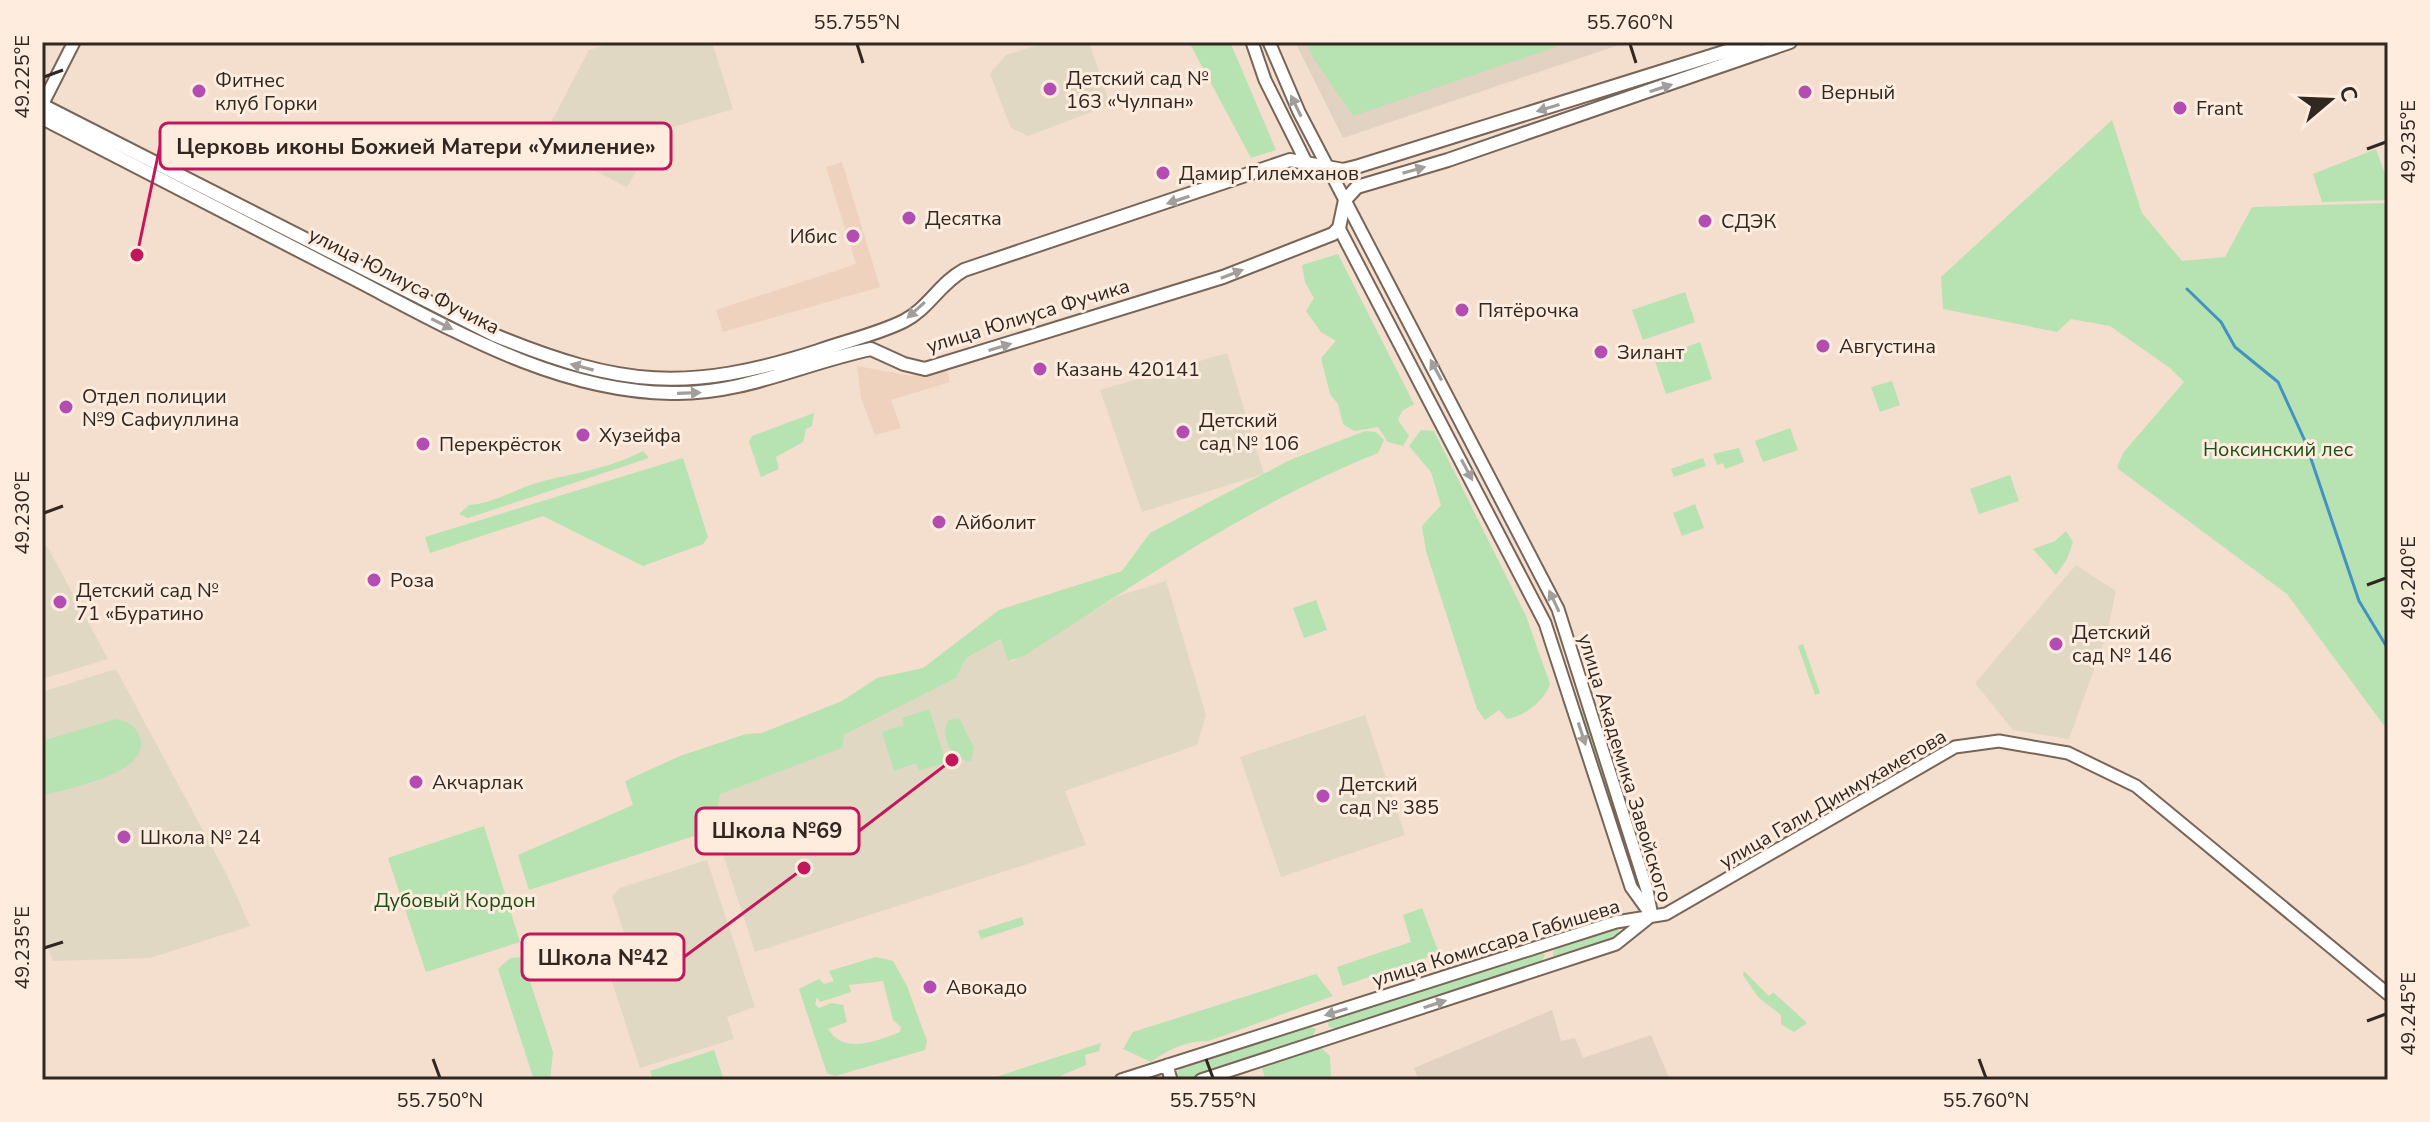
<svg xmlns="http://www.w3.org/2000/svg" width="2430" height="1122" font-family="'Nunito Sans',sans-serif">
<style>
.built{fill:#eed2bd}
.industrial{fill:#e2d2c1}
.education{fill:#e1d8c3}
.green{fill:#b7e2b2;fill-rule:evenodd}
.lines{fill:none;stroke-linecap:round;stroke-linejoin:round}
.stream{stroke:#4392c1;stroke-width:3}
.tertiary-casing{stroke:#786557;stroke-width:15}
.secondary-casing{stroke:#786557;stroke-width:16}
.tertiary{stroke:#fff;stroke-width:11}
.secondary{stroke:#fff;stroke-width:12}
.oneway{fill:#a29e9b}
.ticks{fill:none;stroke:#302721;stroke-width:3}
.poi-dot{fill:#b44db1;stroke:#feecdf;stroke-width:3}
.labels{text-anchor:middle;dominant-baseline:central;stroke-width:6;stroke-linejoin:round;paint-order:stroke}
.poi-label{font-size:20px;fill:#302721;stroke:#feecdf;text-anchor:start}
.street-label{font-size:20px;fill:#302721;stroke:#feecdf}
.park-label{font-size:20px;fill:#1a5114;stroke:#feecdf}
.leader{fill:none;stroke:#c2185b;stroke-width:3}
.callout-dot{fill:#c2185b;stroke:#feecdf;stroke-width:3}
.callout{fill:#feecdf;stroke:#c2185b;stroke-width:3}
.callout-label{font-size:22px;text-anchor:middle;font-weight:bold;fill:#302721}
.neatline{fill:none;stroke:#302721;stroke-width:3}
.ticks-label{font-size:20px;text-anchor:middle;fill:#302721}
</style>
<rect width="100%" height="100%" fill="#f4dece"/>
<path class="built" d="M842,162L880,287L723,332L716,310L856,264L826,167Z
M857,366L912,376L947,369L950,382L891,400L901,428L875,435L861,398Z"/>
<path class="industrial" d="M1295,42H1628L1343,138Z
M1552,1010L1561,1041L1575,1038L1583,1058L1651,1035L1670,1080H1419L1414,1068Z"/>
<path class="education" d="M614,42H712L733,109L660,131L627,187L540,143L589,50Z
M1047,42H1089L1110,105L1028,136L1011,128L990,74L1006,55Z
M1227,353L1264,474L1142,512L1100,390Z
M42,544L47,546L108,659L42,679Z
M2076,565L2116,591L2107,633L2069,739L2013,730L1975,683Z
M1166,581L1206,715L1197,745L1065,791L1086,845L755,952L715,829L720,794L774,771L956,678L966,658L1002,639L1008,661H1013L1118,596Z
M116,669L227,875L250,926L150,958L53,961L42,933V692Z
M1365,715L1405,835L1281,877L1240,757Z
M707,860L755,1007L727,1017L734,1039L640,1068L601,948L626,939L612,896L620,888Z"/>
<path class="green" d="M1189,42H1230L1276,150L1251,158Z
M1307,42H1571L1353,116L1312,56Z
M2112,120L2142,213L2182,261L2225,257L2252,207L2388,203V731L2287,594L2117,468L2123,453L2184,382L2170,368L2110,326L2071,319L2057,332L1943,309L1941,277Z
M2376,149L2388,183V200L2322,202L2313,174Z
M1338,254L1414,404L1402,411L1398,420L1409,436L1403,446L1388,442L1378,427L1354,431L1343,424L1338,404L1330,394L1321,358L1336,341L1321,332L1306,311L1314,298L1305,282L1302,265Z
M1685,292L1695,322L1643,340L1632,310Z
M1700,342L1712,379L1666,394L1654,358Z
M1892,381L1900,405L1880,412L1871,387Z
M814,413L812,426L806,429L803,442L776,457L779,469L761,477L749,442L752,436Z
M1790,428L1798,450L1763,462L1755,441Z
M1421,430L1434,431L1526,616L1550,684C1544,702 1524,716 1507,719L1499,710L1485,720L1477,709L1426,551L1422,526L1441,505L1431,472L1409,446Z
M1365,431L1376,432L1384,440L1378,453C1254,502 1136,584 1024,656L1008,661L1001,639L966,658L956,678L844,735L842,748L720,794L716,819L694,836L529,890L518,855L633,805L625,781L680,756L746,734L762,733L842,701L877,678L923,668L999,610L1122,571L1150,533L1290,460Z
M1739,448L1744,462L1725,469L1723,463L1717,465L1713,454Z
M643,451L649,458L468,518L459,514L469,505C493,504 517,488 540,482C575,473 611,468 643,451Z
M683,458L708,537L703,544L643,566L543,516L430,553L425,537Z
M1703,458L1706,466L1674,477L1671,469Z
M2010,475L2019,501L1979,514L1970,489Z
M1695,504L1704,528L1682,536L1673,513Z
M2066,531L2073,542L2067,559L2056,575L2033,549L2055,541Z
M1316,600L1327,630L1304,638L1293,608Z
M1803,644L1820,693L1815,695L1798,646Z
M929,709L946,762L919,771L916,763L894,771L882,732L904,725L902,718Z
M1584,711L1631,858L1624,860L1577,713Z
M959,718L974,748L971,762L955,758C948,746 941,732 949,720Z
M116,719C127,721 136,726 140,737C152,774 67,788 42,796V741Z
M484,826L520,942L426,972L388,858Z
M1422,908L1439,953L1343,986L1337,967L1411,942L1403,915Z
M1022,917L1024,925L981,939L978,931Z
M1617,926L1621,938L1557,958L1553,955L1554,947Z
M1540,951L1545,955L1541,963L1334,1029L1328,1026L1329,1019Z
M522,957L553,1052L550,1080H534L498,969L510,958Z
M876,957L893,961L907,986L927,1041L925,1050L835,1076L827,1073L799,989L819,979L824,984L834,981L829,971ZM883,981L893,1020L901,1027L900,1032C877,1041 844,1055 828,1029L847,1022L843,1005L832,1003L819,1008L815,1004L817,997L820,1002L851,992L849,985Z
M1744,971L1769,996L1773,992L1807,1023L1794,1032L1781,1024V1015L1758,997L1743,975Z
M1316,974L1333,996L1208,1041C1185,1041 1169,1049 1151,1062L1123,1049L1133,1032Z
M1308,1026L1316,1029L1312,1038L1185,1080L1176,1076L1181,1067Z
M1101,1043L1099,1051L1085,1055L1086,1065L1051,1080H986Z
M1319,1046L1330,1056L1331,1080H1266L1262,1069L1267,1063Z
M714,1050L724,1080H653L650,1071Z"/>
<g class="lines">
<path class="stream" d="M2187,289L2221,322L2235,347L2278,382L2305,441L2359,601L2388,649"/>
<g class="tertiary-casing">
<path id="tertiary" d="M1252,42L1265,80L1305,160
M1269,42L1299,112L1558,609L1647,890L1652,916
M42,105L74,42
M1339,228L1545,623L1631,887L1649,912
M1167,1065L1171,1080
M1121,1080L1616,922L1666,914L1955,747L1999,741L2068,753L2136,786L2388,994
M1201,1080L1616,944L1651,916"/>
</g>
<g class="secondary-casing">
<path id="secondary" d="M42,105L494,335C621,387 687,393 818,351C846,341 878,334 904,321C928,309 940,283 964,270L1290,160L1343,170L1359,166L1756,42
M42,118C139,168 236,218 333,268C440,322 548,391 671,393C743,395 803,363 871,349L904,364L925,369L1223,277L1333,234L1339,228L1345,200L1357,187L1448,160L1790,42"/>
</g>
<use href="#tertiary" class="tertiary"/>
<use href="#secondary" class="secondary"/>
</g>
<defs><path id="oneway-solid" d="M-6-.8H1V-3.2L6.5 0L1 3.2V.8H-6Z" transform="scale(2)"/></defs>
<g class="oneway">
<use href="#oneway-solid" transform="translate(1661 88) rotate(-18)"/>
<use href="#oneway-solid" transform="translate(1296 106) rotate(-116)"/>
<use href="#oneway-solid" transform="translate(1548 108) rotate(163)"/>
<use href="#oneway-solid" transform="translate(1414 170) rotate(-16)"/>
<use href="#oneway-solid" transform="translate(1178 200) rotate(162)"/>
<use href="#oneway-solid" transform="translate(1232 274) rotate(-21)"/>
<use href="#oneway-solid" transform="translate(916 310) rotate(138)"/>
<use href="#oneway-solid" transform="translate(442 324) rotate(26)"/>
<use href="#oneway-solid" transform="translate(1000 347) rotate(-17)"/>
<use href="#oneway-solid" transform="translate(582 367) rotate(-165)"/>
<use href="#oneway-solid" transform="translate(1436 370) rotate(-118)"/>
<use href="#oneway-solid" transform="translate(689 393) rotate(-2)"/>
<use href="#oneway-solid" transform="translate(1467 470) rotate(62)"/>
<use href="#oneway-solid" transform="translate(1554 601) rotate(-115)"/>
<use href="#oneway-solid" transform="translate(1582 734) rotate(72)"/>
<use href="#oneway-solid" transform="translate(1435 1004) rotate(-18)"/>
<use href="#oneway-solid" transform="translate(1336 1012) rotate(163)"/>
</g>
<path class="ticks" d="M857,44L863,63M1630,44L1636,63M44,77L63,70M2367,149L2386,142M44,513L63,506M2367,585L2386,578M44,948L63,942M2367,1021L2386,1014M433,1059L440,1078M1206,1059L1213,1078M1979,1059L1986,1078"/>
<g class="poi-dot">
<circle cx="1050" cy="89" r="8"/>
<circle cx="199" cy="91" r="8"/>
<circle cx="1805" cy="92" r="8"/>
<circle cx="2180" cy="108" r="8"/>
<circle cx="1163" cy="173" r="8"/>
<circle cx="909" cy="218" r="8"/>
<circle cx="1705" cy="221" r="8"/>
<circle cx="853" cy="236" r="8"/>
<circle cx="1462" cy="310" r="8"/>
<circle cx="1823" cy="346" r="8"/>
<circle cx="1601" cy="352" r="8"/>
<circle cx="1040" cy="369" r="8"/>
<circle cx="66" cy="407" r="8"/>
<circle cx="1183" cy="432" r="8"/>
<circle cx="583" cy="435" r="8"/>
<circle cx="423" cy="444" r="8"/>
<circle cx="939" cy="522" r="8"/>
<circle cx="374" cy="580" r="8"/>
<circle cx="60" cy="602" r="8"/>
<circle cx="2056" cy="644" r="8"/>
<circle cx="416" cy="782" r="8"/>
<circle cx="1323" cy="796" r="8"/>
<circle cx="124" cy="837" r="8"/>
<circle cx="930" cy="987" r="8"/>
</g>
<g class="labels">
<g class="poi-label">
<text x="1066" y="78">Детский сад №<tspan x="1066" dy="23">163 «Чулпан»</tspan></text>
<text x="215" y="80">Фитнес<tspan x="215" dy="23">клуб Горки</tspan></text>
<text x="1821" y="92">Верный</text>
<text x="2196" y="108">Frant</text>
<text x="1179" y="173">Дамир Гилемханов</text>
<text x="925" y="218">Десятка</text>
<text x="1721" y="221">СДЭК</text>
<text x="837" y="236" text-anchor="end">Ибис</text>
<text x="1478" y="310">Пятёрочка</text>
<text x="1839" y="346">Августина</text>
<text x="1617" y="352">Зилант</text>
<text x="1056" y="369">Казань 420141</text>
<text x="82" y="396">Отдел полиции<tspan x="82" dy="23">№9 Сафиуллина</tspan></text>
<text x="1199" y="420">Детский<tspan x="1199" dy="23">сад № 106</tspan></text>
<text x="599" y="435">Хузейфа</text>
<text x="439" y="444">Перекрёсток</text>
<text x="955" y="522">Айболит</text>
<text x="390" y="580">Роза</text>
<text x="76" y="590">Детский сад №<tspan x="76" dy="23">71 «Буратино</tspan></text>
<text x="2072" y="632">Детский<tspan x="2072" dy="23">сад № 146</tspan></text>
<text x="432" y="782">Акчарлак</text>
<text x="1339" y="784">Детский<tspan x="1339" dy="23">сад № 385</tspan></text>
<text x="140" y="837">Школа № 24</text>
<text x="946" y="987">Авокадо</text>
</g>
<g class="street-label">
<text transform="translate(404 281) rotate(27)">улица Юлиуса Фучика</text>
<text transform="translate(1028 316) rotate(-17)">улица Юлиуса Фучика</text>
<text transform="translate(1625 768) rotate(73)">улица Академика Завойского</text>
<text transform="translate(1833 799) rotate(-30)">улица Гали Динмухаметова</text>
<text transform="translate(1496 943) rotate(-17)">улица Комиссара Габишева</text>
</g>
<g class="park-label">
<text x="2278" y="449">Ноксинский лес</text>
<text x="455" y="900">Дубовый Кордон</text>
</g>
</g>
<path class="leader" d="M137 255L160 146M952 760L859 831M804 868L684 957"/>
<g class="callout-dot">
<circle cx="137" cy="255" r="8"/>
<circle cx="952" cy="760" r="8"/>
<circle cx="804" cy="868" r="8"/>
</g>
<g class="callout">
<rect x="160" y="123" width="511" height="46" rx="8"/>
<rect x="696" y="808" width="163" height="46" rx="8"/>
<rect x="522" y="934" width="162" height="46" rx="8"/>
</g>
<g class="callout-label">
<text x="416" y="154">Церковь иконы Божией Матери «Умиление»</text>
<text x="777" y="838">Школа №69</text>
<text x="603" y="965">Школа №42</text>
</g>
<rect width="2430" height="1122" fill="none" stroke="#feecdf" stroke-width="88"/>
<g transform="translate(2330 100) rotate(71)" stroke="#feecdf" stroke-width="6" paint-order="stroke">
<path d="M0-6L14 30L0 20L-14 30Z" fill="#302721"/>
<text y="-12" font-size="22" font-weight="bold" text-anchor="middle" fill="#302721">С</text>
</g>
<rect x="44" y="44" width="2342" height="1034" class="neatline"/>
<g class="ticks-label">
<text x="857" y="29">55.755°N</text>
<text x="1630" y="29">55.760°N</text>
<text transform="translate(22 77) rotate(-90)" y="7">49.225°E</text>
<text transform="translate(2408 142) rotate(-90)" y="7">49.235°E</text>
<text transform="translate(22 513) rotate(-90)" y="7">49.230°E</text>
<text transform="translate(2408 578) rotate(-90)" y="7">49.240°E</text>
<text transform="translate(22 948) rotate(-90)" y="7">49.235°E</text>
<text transform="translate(2408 1014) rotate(-90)" y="7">49.245°E</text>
<text x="440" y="1107">55.750°N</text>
<text x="1213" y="1107">55.755°N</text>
<text x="1986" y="1107">55.760°N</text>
</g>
</svg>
